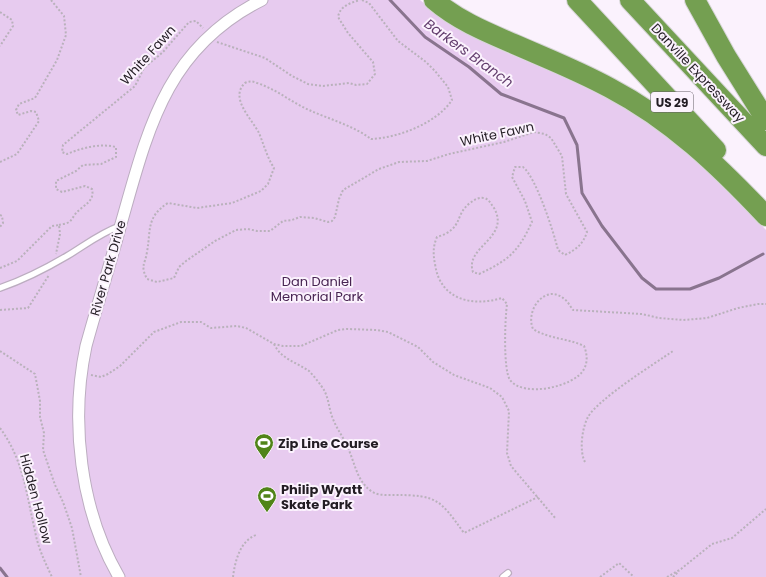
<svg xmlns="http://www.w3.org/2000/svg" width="766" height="577" font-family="Poppins,sans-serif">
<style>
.green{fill:#e7cbef}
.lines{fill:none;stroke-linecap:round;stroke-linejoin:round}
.stream{stroke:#89748e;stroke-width:3}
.lane-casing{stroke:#bcadc0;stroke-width:8}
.street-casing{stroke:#bcadc0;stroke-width:13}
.highway-casing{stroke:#d7d6d7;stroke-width:22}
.path{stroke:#b9b1bb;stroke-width:2;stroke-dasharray:2 2;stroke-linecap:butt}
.lane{stroke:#fff;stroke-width:5.5}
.street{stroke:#fff;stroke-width:11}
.highway{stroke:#749f51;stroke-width:20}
.labels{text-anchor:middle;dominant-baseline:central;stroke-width:4;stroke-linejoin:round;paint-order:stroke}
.shield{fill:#fbf2fd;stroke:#635c64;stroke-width:1}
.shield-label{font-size:12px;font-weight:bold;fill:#221c23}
.street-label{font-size:13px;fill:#221c23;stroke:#fbf2fd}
.park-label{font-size:13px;fill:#482452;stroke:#fbf2fd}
.poi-label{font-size:13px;font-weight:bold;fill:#221c23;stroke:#fbf2fd;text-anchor:start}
.water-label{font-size:14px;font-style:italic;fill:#633e6e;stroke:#fbf2fd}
</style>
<rect width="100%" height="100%" fill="#fbf2fd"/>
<path class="green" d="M0,0H420L446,22L496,48L588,87L647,120L714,174L766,230V577H0Z"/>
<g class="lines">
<path class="stream" d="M390,0L425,37L469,67L501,94L564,118L577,145L582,193L602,226L642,278L656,289H690L719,278L763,254
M0,568L7,577"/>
<g class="lane-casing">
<path id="lane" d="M0,288C23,280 45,269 67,256C84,246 100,233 120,226
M503,577L508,573"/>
</g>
<g class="street-casing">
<path id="street" d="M119,577C80,510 70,421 86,346C97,306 110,265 121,224C148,129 166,48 262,0"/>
</g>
<g class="highway-casing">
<path id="highway" d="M434,0C457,20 486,32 514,44C546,58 579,71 610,88C671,120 719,166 766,216
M577,0L716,150
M630,0L766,146
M695,0L726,56L766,120"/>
</g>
<path class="path" d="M362,0L369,3L398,41L426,62L435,71L448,87L452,100C437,123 398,138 371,139C354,126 329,119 309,110C291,102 276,89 257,83C253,81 249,81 245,83C229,98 252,119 259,133C264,145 267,157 274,168L268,184L261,191L232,203L197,208L168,203C146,217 151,230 147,252C145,265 140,265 147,279L157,282L174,278L179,267L186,261L215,241L236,230L248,229L257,231H270L283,221L292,220L300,217L314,218L328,222L332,221L335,217L339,199L343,190L379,169L399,162L427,161L449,154L504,142L534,132L545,134L551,138L562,156L566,194L587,232C583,244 577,249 565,255L558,250C554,233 536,177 523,167H515L512,177L525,201L532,222C518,252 509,260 479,274L473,272C464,247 511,238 494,208C491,204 489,199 484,198C478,197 474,200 470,203C454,215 464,229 437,237C433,246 433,254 435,264C440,300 472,307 502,298L507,304C505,319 503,369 510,380C523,398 575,387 584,369C588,362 587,353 584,346C567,338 549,339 533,329C525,310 545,284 563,298C567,300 570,306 573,310L642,314L659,318L683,320L707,318L738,308L758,304H766
M0,12L12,20L13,26L0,46
M217,42L265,58L292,76L308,84L323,86L349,83L356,85L367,84L375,74L373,62L348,33L338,17C340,6 350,3 360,0
M0,162L17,154L39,121L36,112L31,111L18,115L16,110L19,104L35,98L57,60L66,35L64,16L51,0
M0,215L2,216L3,223L0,227
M59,225C62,224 66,224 69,222C72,220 74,215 77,212C84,205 95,201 92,189L85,186L62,192L56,189V181L76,171L83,165L101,164L116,157V147C99,143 82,148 67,154L62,152L63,145L135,86L144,68L163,52L189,22L196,21L203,28
M0,268L17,261L52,226L59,225L60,234L56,254
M0,310L28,308L49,275
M274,344C281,359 296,362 309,371C314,376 321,385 324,390C329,399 329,410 333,419C337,429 343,437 347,446C355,462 356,480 371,491C378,496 387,495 395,495C438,495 440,500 464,533L538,497
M0,351L35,374L40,401V417L44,433L43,450L55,485L63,502L72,528L81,577
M91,375L101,377L108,374L120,366L154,332L181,322H201L211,328L237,326L246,328L274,344L283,346H301L338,330L347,329L377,330L388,332L418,347L433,362L454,375L490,388L502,397L509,411L507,453L511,466L556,519
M0,428C24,461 26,493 35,531C38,548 45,562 52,577
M585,462C579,451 582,428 588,417C598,399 654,364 673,351
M233,577C235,561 240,541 256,535
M600,577L619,563L634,577
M667,577L681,569L712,544L732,538L766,509
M673,577L679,571"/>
<use href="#lane" class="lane"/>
<use href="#street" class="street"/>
<use href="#highway" class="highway"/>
</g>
<defs>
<g id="stadium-pin" transform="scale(1)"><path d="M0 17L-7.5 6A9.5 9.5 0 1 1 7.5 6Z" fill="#508418" stroke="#fbf2fd"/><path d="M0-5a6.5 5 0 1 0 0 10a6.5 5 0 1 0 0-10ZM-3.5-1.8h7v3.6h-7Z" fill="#fff"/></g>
</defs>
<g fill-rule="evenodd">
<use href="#stadium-pin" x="264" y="443"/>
<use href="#stadium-pin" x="267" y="496"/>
</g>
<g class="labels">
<rect class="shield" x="651" y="92" width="42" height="20" rx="3"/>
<g class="shield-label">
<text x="672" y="102">US 29</text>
</g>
<g class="street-label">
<text transform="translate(148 55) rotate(-48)">White Fawn</text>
<text transform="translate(698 73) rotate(47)">Danville Expressway</text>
<text transform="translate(497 134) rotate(-12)">White Fawn</text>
<text transform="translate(108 268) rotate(-74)">River Park Drive</text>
<text transform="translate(36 499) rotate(75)">Hidden Hollow</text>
</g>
<g class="park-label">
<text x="317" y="281">Dan Daniel<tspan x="317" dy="15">Memorial Park</tspan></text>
</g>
<g class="poi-label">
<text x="278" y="443">Zip Line Course</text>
<text x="281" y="489">Philip Wyatt<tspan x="281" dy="15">Skate Park</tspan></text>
</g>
<g class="water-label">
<text transform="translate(469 53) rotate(36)">Barkers Branch</text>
</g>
</g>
</svg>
